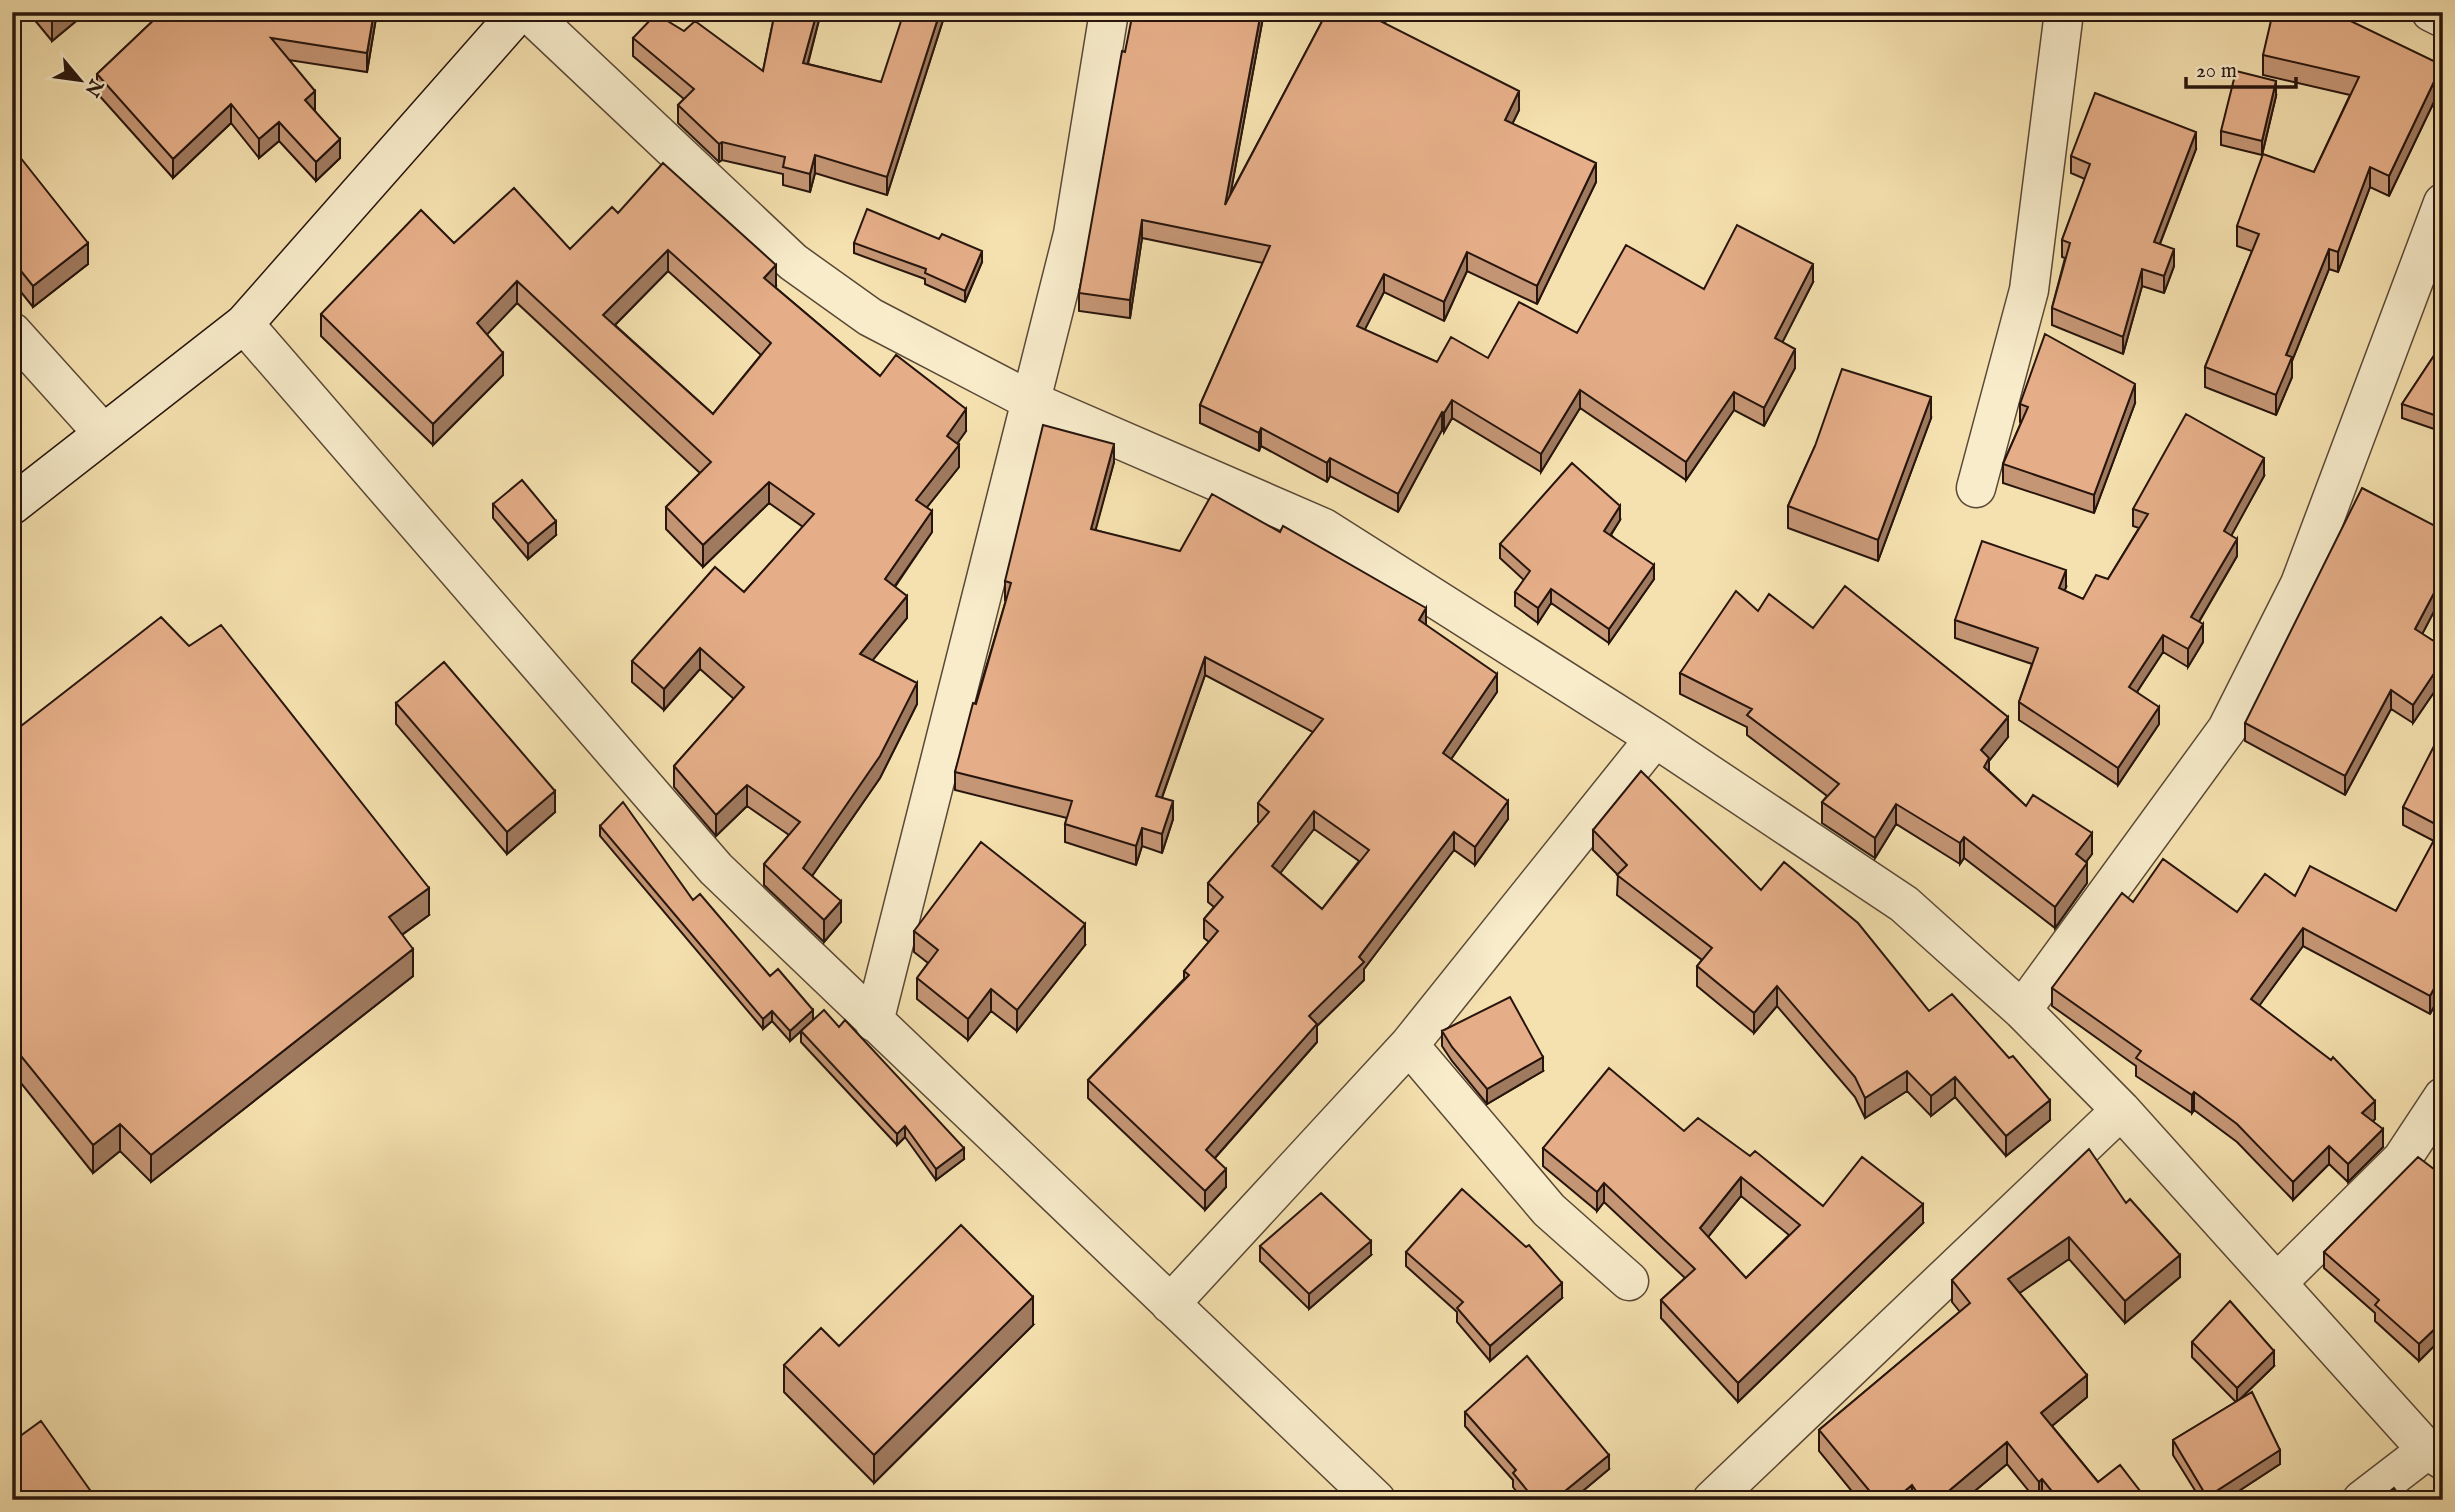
<svg xmlns="http://www.w3.org/2000/svg" width="2455" height="1512" font-family="'IM FELL English',serif">
<style>
.lines{fill:none;stroke-linecap:round;stroke-linejoin:round}
.minor-casing{stroke:#5a4836;stroke-width:41}
.secondary-casing{stroke:#27150d;stroke-width:41}
.minor{stroke:#f8eccb;stroke-width:38}
.secondary{stroke:#f8eccb;stroke-width:38}
.wall{fill:#c59675;stroke:#27150d;stroke-width:2;fill-rule:evenodd}
.shaded-wall{fill:#a07a5f;stroke:#27150d;stroke-width:2}
.building{fill:#e5ae88;stroke:#27150d;stroke-width:2;fill-rule:evenodd}
</style>
<rect width="100%" height="100%" fill="#f5e1af"/>
<filter id="stains"><feTurbulence type="fractalNoise" baseFrequency=".00286" numOctaves="4"/><feColorMatrix values="0 0 0 0 .2 0 0 0 0 .09 0 0 0 0 .02 0 0 0 .5 -.17"/></filter>
<radialGradient id="worn" r=".72"><stop offset=".6" stop-color="#630" stop-opacity="0"/><stop offset="1" stop-color="#630" stop-opacity=".3"/></radialGradient>
<g class="lines">
<g class="minor-casing">
<path id="minor" d="M528,12L793,262L870,317L1031,401L1324,528L1655,738L1904,904L2022,1010L2121,1110L2427,1450L2443,1460
M2431,12L2443,18
M244,324L716,869L1376,1500
M12,332L103,433
M1976,488L2029,290L2064,12
M2022,1010L2227,729L2300,584L2443,203
M874,1022L1073,234L1109,12
M1409,1045L1549,1210L1629,1281
M2277,1283L2402,1159L2443,1097
M1170,1304L1409,1045L1655,738
M1712,1500L2121,1110
M2362,1500L2427,1450"/>
</g>
<g class="secondary-casing">
<path id="secondary" d="M12,505L244,324L519,12"/>
</g>
<use href="#minor" class="minor"/>
<use href="#secondary" class="secondary"/>
</g>
<path class="wall" d="M28,12H87L52,41Z
M377,12L367,72L289,60L315,111L340,158L316,181L279,141L259,158L231,123L173,178L97,93V74L156,18V13Z
M775,12H821L808,64L881,82L944,12V17L887,195L815,173L810,192L783,185V174L722,160L719,162L678,123V105L684,99L633,56V38L763,71Z
M1264,12L1230,195L1327,12H1391L1384,24L1519,110L1512,124L1596,182L1537,304L1467,271L1444,321L1384,292L1364,330L1437,362L1488,358L1577,333L1704,289L1813,282L1782,342L1795,368L1764,426L1734,410L1686,480L1580,408L1541,472L1452,418L1444,432L1442,430L1398,512L1330,476L1327,482L1261,446L1259,451L1200,423V405L1263,263L1142,238L1130,318L1079,311V293L1125,52Z
M2122,12H2149L2146,20Z
M2341,12V17L2442,85L2389,196L2370,187L2338,272L2329,269L2292,361V377L2276,415L2205,387V367L2252,251L2237,246V226L2314,172L2350,95L2263,75V55Z
M2276,96L2262,155L2221,145V131Z
M12,147L88,264L33,307L12,281Z
M2196,149L2160,244L2174,266L2164,293L2142,286L2123,354L2052,325V308L2065,258L2062,257V240L2085,179L2071,173V156Z
M618,213L776,286L775,287L880,376L966,431L957,443L959,467L927,507L932,532L895,587L907,618L872,660L917,704L880,778L812,876L841,922L824,942L764,885V864L789,835L747,806L716,836L674,787V766L734,699L700,669L664,710L632,682V661L744,592L803,527L769,503L703,567L666,529V507L700,473L517,303L487,334L503,375L433,445L321,336V314L454,243L570,249ZM668,271L761,355L713,414L615,325Z
M939,239L982,262L965,302L925,284V279L854,253V243Z
M2443,342V432L2402,418V404Z
M2135,403L2094,513L2003,483V464L2021,423L2020,422V404Z
M1931,418L1878,561L1788,528V506L1815,446Z
M1114,462L1095,530L1426,625L1497,692L1451,759L1508,819L1475,865L1454,850L1364,969V980L1317,1026V1042L1215,1158L1226,1187L1205,1210L1088,1098V1080L1184,979V971L1209,942L1204,938V919L1214,907L1208,902V883L1260,823L1258,822V803L1313,732L1205,675L1162,798L1173,819L1162,853L1142,846L1136,865L1065,842V824L1067,818L955,790V772L1006,600H1005V581ZM1314,829L1359,861L1322,909L1280,873Z
M2264,476L2231,535L2237,556L2199,622L2203,642L2188,667L2163,652L2137,692L2159,724L2118,785L2019,720V702L2032,664L1955,638V620L2066,587L2064,591L2083,599L2108,579L2139,528L2133,526V509Z
M493,504L556,535L528,559L493,518Z
M1620,520L1611,535L1654,579L1609,643L1551,603L1538,623L1515,606V592L1524,580L1500,558V544Z
M2443,530V594L2422,634L2443,647V679L2413,723L2391,709L2345,795L2245,741V723Z
M1758,611L1813,628L2008,737L1989,761V771L2026,806L2092,854L2086,862L2087,883L2055,928L1964,858L1960,864L1896,824L1875,858L1822,823V802L1827,796L1747,735V727L1680,694V673Z
M396,703L555,812L507,854L396,724Z
M12,733L429,915L402,935L413,976L151,1182L120,1151L93,1173L12,1072Z
M2443,750V990L2430,1014L2303,946L2259,1005L2375,1119L2373,1121L2383,1147L2348,1182L2329,1164L2293,1200L2237,1142L2194,1110L2192,1113L2136,1076V1066L2052,1006V988L2133,902L2237,912L2295,896L2396,911L2434,841L2403,825V807Z
M600,826L693,900L813,1020L964,1159L936,1180L905,1137L897,1145L801,1042V1031L790,1041L772,1021L763,1029L600,836Z
M1593,830L1761,890L1929,1011L2050,1120L2006,1156L1955,1097L1931,1116L1907,1091L1865,1118L1855,1097L1777,1006L1754,1033L1697,986V966L1702,960L1617,895L1618,875L1593,850Z
M914,931L1085,945L1017,1031L991,1011L968,1040L917,999V978L928,963L914,952Z
M1442,1031L1543,1071L1487,1104L1452,1061L1442,1046Z
M1684,1131L1750,1156L1823,1206L1923,1223L1738,1402L1661,1318V1300L1685,1278L1604,1202L1597,1211L1543,1166V1148ZM1741,1196L1789,1235L1746,1278L1708,1237Z
M2443,1176V1337L2419,1361L2375,1321V1313L2324,1268V1252Z
M2126,1203L2180,1277L2125,1323L2069,1259L2019,1293L2087,1397L2052,1426L2098,1482L2147,1500H2036L2007,1464L1964,1500H1859L1819,1451V1430L1960,1312L1952,1302V1280Z
M1260,1246L1371,1255L1309,1309L1260,1261Z
M1406,1252L1562,1298L1490,1361L1457,1322V1312L1406,1266Z
M1033,1325L874,1483L784,1392V1365L839,1346Z
M2192,1342L2274,1366L2238,1401L2280,1464L2225,1500H2201L2173,1455V1440L2236,1402L2192,1357Z
M1465,1412L1609,1469L1572,1500H1523L1513,1487V1480L1465,1426Z"/>
<path class="shaded-wall" d="M62,12H87L52,41V20Z
M374,12H377L367,72V53Z
M817,12H821L803,81V63Z
M940,12H944V17L887,195V177Z
M1261,12H1264L1225,224V205Z
M1382,12H1391L1382,28Z
M2442,65V85L2389,196V176Z
M2276,81V96L2262,155V141Z
M315,91V111L305,120V100Z
M1519,91V110L1505,139V120Z
M231,104V123L173,178V159Z
M279,122V141L259,158V139Z
M2196,132V149L2154,259V242Z
M340,139V158L316,181V162Z
M722,142V160L719,162V144Z
M815,155V173L810,192V174Z
M1596,163V182L1537,304V286Z
M2370,167V187L2338,272V252Z
M1142,220V238L1130,318V300Z
M88,243V264L33,307V286Z
M2174,249V266L2164,293V276Z
M2329,249V269L2292,361V377L2276,415V395L2286,355Z
M668,250V271L603,337V315Z
M982,251V262L965,302V291Z
M1467,252V271L1444,321V302Z
M1813,264V282L1775,357V338Z
M776,265V286L764,300V278Z
M2142,269V286L2123,354V337Z
M1384,274V292L1357,345V326Z
M517,281V303L477,345V323Z
M1795,349V368L1764,426V408Z
M503,353V375L433,445V424Z
M2135,384V403L2094,513V495Z
M1580,390V408L1541,472V454Z
M1734,392V410L1686,480V462Z
M1931,397V418L1878,561V540Z
M1452,400V418L1444,432V413Z
M966,409V431L947,458V436Z
M1442,412V430L1398,512V494Z
M1261,428V446L1259,451V433Z
M1114,444V462L1091,547V529Z
M959,445V467L916,521V500Z
M1330,458V476L1327,482V463Z
M2264,458V476L2224,549V531Z
M769,482V503L703,567V545Z
M1620,506V520L1604,545V531Z
M932,511V532L885,600V579Z
M556,521V535L528,559V544Z
M2237,539V556L2191,635V617Z
M1654,565V579L1609,643V629Z
M2066,570V587L2059,606V588Z
M2443,576V594L2415,648V629Z
M1551,589V603L1538,623V608Z
M907,596V618L860,676V654Z
M1426,608V626L1419,620Z
M2203,624V642L2188,667V649Z
M2163,635V652L2129,704V687Z
M700,648V669L664,710V689Z
M1205,657V675L1156,814V796Z
M2443,660V679L2413,723V705Z
M1497,674V692L1443,771V753Z
M917,683V704L880,778L803,889V868Z
M2391,690V709L2345,795V776Z
M2159,707V724L2118,785V768Z
M2008,717V737L1989,761V779L1984,787L1981,750Z
M747,785V806L716,836V815Z
M555,791V812L507,854V832Z
M1173,801V819L1162,853V834Z
M1508,801V819L1475,865V847Z
M1896,804V824L1875,858V838Z
M1314,811V829L1272,884V866Z
M1142,828V846L1136,865V846Z
M1454,832V850L1364,969V980L1317,1026V1042L1206,1168V1150L1309,1016L1359,957Z
M2092,833V854L2076,875V854Z
M1964,837V858L1960,864V843Z
M2087,863V883L2055,928V907Z
M429,888V915L389,944V917Z
M841,901V922L824,942V920Z
M1085,924V945L1017,1031V1010Z
M2303,928V946L2251,1017V999Z
M413,949V976L151,1182V1155Z
M2443,972V990L2430,1014V996Z
M1777,986V1006L1754,1033V1013Z
M991,989V1011L968,1040V1019Z
M813,1010V1020L790,1041V1031Z
M772,1011V1021L763,1029V1019Z
M1543,1057V1071L1487,1104V1089Z
M1907,1071V1091L1865,1118V1098Z
M1955,1077V1097L1931,1116V1096Z
M2194,1092V1110L2192,1113V1095Z
M2050,1100V1120L2006,1156V1136Z
M2375,1101V1119L2362,1131V1113Z
M120,1124V1151L93,1173V1145Z
M905,1126V1137L897,1145V1134Z
M2383,1129V1147L2348,1182V1164Z
M2329,1146V1164L2293,1200V1182Z
M964,1148V1159L936,1180V1169Z
M1226,1169V1187L1205,1210V1191Z
M1741,1177V1196L1700,1247V1228Z
M1604,1183V1202L1597,1211V1192Z
M1923,1204V1223L1738,1402V1383Z
M2069,1237V1259L2008,1301V1279Z
M1371,1241V1255L1309,1309V1294Z
M2180,1255V1277L2125,1323V1301Z
M1562,1283V1298L1490,1361V1346Z
M1033,1297V1325L874,1483V1455Z
M2443,1321V1337L2419,1361V1344Z
M2274,1351V1366L2237,1402V1388Z
M2087,1375V1397L2041,1435V1413Z
M2007,1442V1464L1964,1500H1938Z
M2280,1450V1464L2225,1500H2207V1497Z
M1609,1455V1469L1572,1500H1554Z
M2042,1479V1500H2039V1482Z
M1912,1485V1500H1894Z"/>
<path class="building" d="M46,12H62L52,20Z
M156,12H374L367,53L271,38L315,91L305,100L340,139L316,162L279,122L259,139L231,104L173,159L97,74L158,16Z
M775,12H817L803,63L881,82L904,12H940L887,177L815,155L810,174L783,167L785,157L722,142L719,144L678,105L694,89L633,38L656,14L684,31L695,21L763,71Z
M1133,12H1261L1225,205L1327,12H1366L1378,20L1519,91L1505,120L1596,163L1537,286L1467,252L1444,302L1384,274L1357,326L1437,362L1451,337L1488,358L1519,302L1577,333L1626,245L1704,289L1737,225L1813,264L1775,338L1795,349L1764,408L1734,392L1686,462L1580,390L1541,454L1452,400L1444,413L1442,412L1398,494L1330,458L1327,463L1261,428L1259,433L1200,405L1270,246L1142,220L1130,300L1079,293L1122,51L1125,52Z
M2273,12H2339L2338,15L2442,65L2389,176L2370,167L2338,252L2329,249L2286,355L2292,357L2276,395L2205,367L2259,234L2237,226L2263,154L2314,172L2359,77L2263,55Z
M2236,71L2276,81L2262,141L2221,131Z
M2095,93L2196,132L2154,242L2174,249L2164,276L2142,269L2123,337L2052,308L2070,243L2062,240L2090,164L2071,156Z
M12,147L88,243L33,286L12,260Z
M663,163L776,265L764,278L880,376L896,355L966,409L947,436L959,445L916,500L932,511L885,579L907,596L860,654L917,683L880,756L803,868L841,901L824,920L764,864L800,822L747,785L716,815L674,766L744,687L700,648L664,689L632,661L715,567L744,592L814,514L769,482L703,545L666,507L711,462L517,281L477,323L503,353L433,424L321,314L421,210L454,243L514,188L570,249L612,207L618,213ZM668,250L771,343L713,414L603,315Z
M867,209L939,239L942,234L982,251L965,291L925,273L926,269L854,243Z
M2045,334L2135,384L2094,495L2003,464L2028,407L2020,404Z
M2443,342V418L2402,404Z
M1842,369L1931,397L1878,540L1788,506L1815,446Z
M2186,414L2264,458L2224,531L2237,539L2191,617L2203,624L2188,649L2163,635L2129,687L2159,707L2118,768L2019,702L2038,648L1955,620L1982,541L2066,570L2059,588L2083,599L2096,575L2108,579L2148,514L2133,509Z
M1043,425L1114,444L1091,529L1180,551L1212,494L1280,532L1283,526L1426,608L1419,620L1497,674L1443,753L1508,801L1475,847L1454,832L1359,957L1364,962L1309,1016L1317,1024L1206,1150L1226,1169L1205,1191L1088,1080L1189,975L1184,971L1218,931L1204,919L1223,897L1208,883L1269,812L1258,803L1323,719L1205,657L1156,796L1173,801L1162,834L1142,828L1136,846L1065,824L1072,801L955,772L973,703L976,704L1011,583L1005,581ZM1314,811L1369,850L1322,909L1272,866Z
M1572,463L1620,506L1604,531L1654,565L1609,629L1551,589L1538,608L1515,592L1530,571L1500,544Z
M522,480L556,521L528,544L493,504Z
M2362,488L2443,530V576L2415,629L2443,647V660L2413,705L2391,690L2345,776L2245,723Z
M1845,586L2008,717L1981,750L1989,758L1984,767L2026,806L2033,795L2092,833L2076,854L2087,863L2055,907L1964,837L1960,843L1896,804L1875,838L1822,802L1839,784L1747,715L1752,709L1680,673L1736,591L1758,611L1769,594L1813,628Z
M161,617L189,646L221,625L429,888L389,917L413,949L151,1155L120,1124L93,1145L12,1045V733Z
M444,662L555,791L507,832L396,703Z
M2434,746L2443,750V972L2430,996L2303,928L2251,999L2331,1060L2333,1057L2375,1101L2362,1113L2383,1129L2348,1164L2329,1146L2293,1182L2237,1124L2194,1092L2192,1095L2136,1058L2141,1051L2052,988L2122,893L2133,902L2163,859L2237,912L2265,874L2295,896L2310,866L2396,911L2441,827L2403,807Z
M1641,771L1761,890L1784,862L1858,923L1929,1011L1952,994L2009,1058L2013,1056L2050,1100L2006,1136L1955,1077L1931,1096L1907,1071L1865,1098L1855,1077L1777,986L1754,1013L1697,966L1712,948L1617,875L1627,865L1593,830Z
M623,802L693,900L700,894L770,976L778,969L813,1010L790,1031L772,1011L763,1019L600,826Z
M981,842L1085,924L1017,1010L991,989L968,1019L917,978L938,950L914,931Z
M1510,997L1543,1057L1487,1089L1452,1047L1442,1031Z
M824,1010L839,1027L845,1020L964,1148L936,1169L905,1126L897,1134L801,1031Z
M1609,1068L1684,1131L1698,1118L1750,1156L1755,1151L1823,1206L1862,1157L1923,1204L1738,1383L1661,1300L1695,1269L1604,1183L1597,1192L1543,1148ZM1741,1177L1800,1225L1746,1278L1700,1228Z
M2089,1149L2126,1203L2130,1199L2180,1255L2125,1301L2069,1237L2008,1279L2087,1375L2041,1413L2098,1482L2120,1465L2147,1500H2059L2042,1479L2039,1482L2007,1442L1938,1500H1922L1912,1485L1894,1500H1877L1819,1430L1970,1303L1952,1280Z
M2418,1157L2443,1176V1321L2419,1344L2375,1305L2379,1300L2324,1252Z
M1462,1189L1526,1247L1529,1245L1562,1283L1490,1346L1457,1308L1463,1302L1406,1252Z
M1321,1193L1371,1241L1309,1294L1260,1246Z
M961,1225L1033,1297L874,1455L784,1365L821,1328L839,1346Z
M2230,1301L2274,1351L2237,1388L2192,1342Z
M1527,1356L1609,1455L1554,1500H1535L1513,1473L1516,1470L1465,1412Z
M2252,1392L2280,1450L2207,1497L2173,1440Z
M41,1421L97,1500H12V1442Z
M2394,1488L2403,1500H2379Z"/>
<rect width="2455" height="1512" fill="none" stroke="#f5e1af" stroke-width="42"/>
<rect x="14" y="14" width="2427" height="1484" fill="none" stroke="#27150d" stroke-width="3.5"/>
<rect x="21" y="21" width="2413" height="1470" fill="none" stroke="#27150d" stroke-width="2"/>
<g transform="translate(80 80) rotate(119)" stroke="#f8eccb" stroke-width="5" paint-order="stroke">
<path d="M0-5L12 26L0 18L-12 26Z" fill="#27150d"/>
<text y="-10" font-size="19" font-weight="bold" text-anchor="middle" fill="#27150d">N</text>
</g>
<path d="M2186 77v10h110v-10" fill="none" stroke="#27150d" stroke-width="3.5"/>
<text x="2196" y="77" font-size="21" fill="#27150d" stroke="#f8eccb" stroke-width="5" paint-order="stroke">20 m</text>
<rect width="100%" height="100%" filter="url(#stains)"/>
<rect width="100%" height="100%" fill="url(#worn)"/>
</svg>
